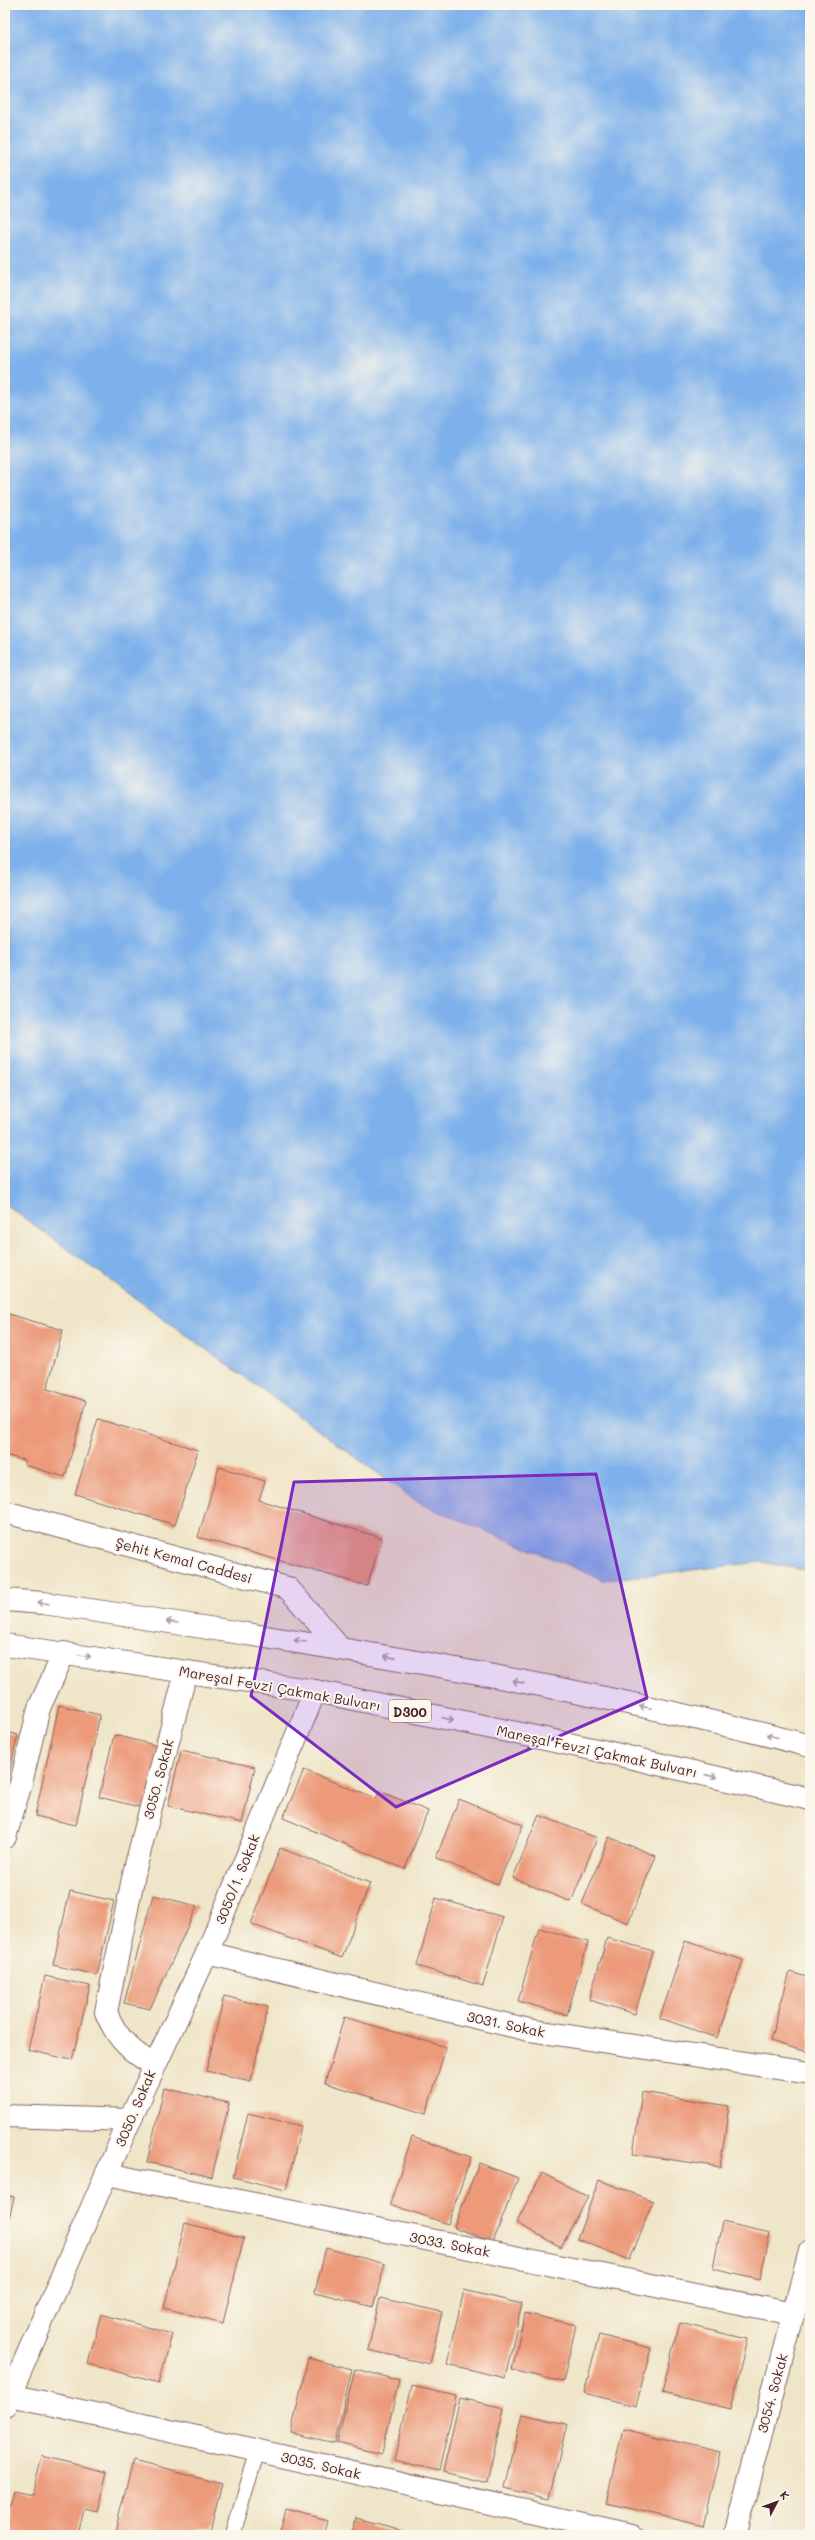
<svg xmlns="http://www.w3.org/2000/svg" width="815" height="2540" font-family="Mali,sans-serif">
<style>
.water{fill:#7eb1eb;stroke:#64688b}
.building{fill:#ec9a79}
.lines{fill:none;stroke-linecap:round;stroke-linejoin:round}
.service-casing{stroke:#846462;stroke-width:16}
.minor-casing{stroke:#846462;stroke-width:24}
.trunk-casing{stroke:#846462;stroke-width:24}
.service{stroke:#fff;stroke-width:14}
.minor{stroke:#fff;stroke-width:22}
.trunk{stroke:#fff;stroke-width:22}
.oneway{stroke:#ae9aa0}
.marked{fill:#7b2cbf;fill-opacity:0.2;stroke:#7b2cbf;stroke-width:3;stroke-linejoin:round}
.labels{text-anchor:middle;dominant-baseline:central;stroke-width:4;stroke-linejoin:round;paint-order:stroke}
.shield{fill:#fbf7ec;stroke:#7f6065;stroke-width:1}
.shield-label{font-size:13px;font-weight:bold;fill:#4a1f2b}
.street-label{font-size:14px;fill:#4a1f2b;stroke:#fbf7ec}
</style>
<rect width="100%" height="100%" fill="#fbf7ec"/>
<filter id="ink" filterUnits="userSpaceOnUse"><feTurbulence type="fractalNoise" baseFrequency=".025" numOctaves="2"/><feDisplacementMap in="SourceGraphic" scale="8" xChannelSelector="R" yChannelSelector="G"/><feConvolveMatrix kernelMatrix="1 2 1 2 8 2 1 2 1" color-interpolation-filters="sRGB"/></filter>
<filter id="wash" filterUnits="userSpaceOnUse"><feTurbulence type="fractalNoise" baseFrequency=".012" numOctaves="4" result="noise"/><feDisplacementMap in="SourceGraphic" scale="16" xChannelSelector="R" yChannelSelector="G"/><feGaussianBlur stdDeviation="0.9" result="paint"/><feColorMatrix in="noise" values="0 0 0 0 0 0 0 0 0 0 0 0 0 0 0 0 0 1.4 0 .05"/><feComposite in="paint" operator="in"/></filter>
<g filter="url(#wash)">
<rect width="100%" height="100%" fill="#efe5c8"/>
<path class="water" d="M5,5H810V1571L761,1562L604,1580L419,1503L5,1204Z"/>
<g id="blocks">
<path class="building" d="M5,1313L63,1330L47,1389L86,1401L65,1477L24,1465L26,1461L5,1455Z
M98,1419L198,1450L175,1525L75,1494Z
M219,1467L265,1481L259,1500L382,1538L367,1586L198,1537Z
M59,1705L100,1715L76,1825L35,1816Z
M5,1732L18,1735L6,1787H5Z
M114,1735L162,1747L147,1809L99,1797Z
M181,1750L255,1767L242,1823L168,1806Z
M304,1770L376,1799L379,1791L428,1811L405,1869L283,1818Z
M459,1799L523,1825L498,1884L436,1858Z
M539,1815L597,1838L571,1902L513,1878Z
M609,1837L656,1856L628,1923L582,1904Z
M280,1848L370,1883L342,1958L251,1924Z
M70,1891L114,1901L97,1975L53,1965Z
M153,1895L197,1906L150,2009L124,2003Z
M436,1898L503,1917L483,1986L417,1966Z
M539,1928L588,1942L567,2015L518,2001Z
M607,1938L653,1951L635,2014L589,2000Z
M685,1941L743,1960L717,2038L660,2018Z
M790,1972L810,1978V2053L770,2041Z
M45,1976L90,1986L72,2060L28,2050Z
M224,1996L268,2007L251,2081L206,2071Z
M344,2017L446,2047L426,2114L325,2083Z
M164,2088L229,2103L212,2177L147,2162Z
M642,2092L729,2106L720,2167L633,2154Z
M248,2113L301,2126L286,2190L233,2177Z
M412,2137L471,2157L448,2224L390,2204Z
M479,2163L518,2178L493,2242L454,2227Z
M542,2173L588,2197L561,2247L516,2223Z
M599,2180L653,2201L630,2260L577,2239Z
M5,2195L14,2197L6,2233H5Z
M722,2222L770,2233L760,2280L713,2269Z
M185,2223L244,2238L223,2323L164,2308Z
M326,2248L385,2264L373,2307L315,2292Z
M464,2290L522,2304L505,2378L447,2364Z
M380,2298L442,2312L430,2364L368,2350Z
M525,2313L576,2325L563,2382L512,2370Z
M101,2314L172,2334L159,2383L88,2364Z
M679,2323L747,2339L731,2409L662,2393Z
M599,2335L651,2348L636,2406L584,2393Z
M308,2358L352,2369L335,2443L291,2433Z
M355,2369L399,2380L382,2454L337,2443Z
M412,2386L456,2396L439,2471L394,2460Z
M460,2398L504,2408L487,2483L443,2472Z
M522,2414L567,2424L549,2499L505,2488Z
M623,2429L721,2452L704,2526L606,2503Z
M42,2456L107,2472L97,2512L84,2509L78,2535H5V2523L13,2491L32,2495Z
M133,2461L222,2484L209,2535H114Z
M286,2510L328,2521L324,2535H279Z
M356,2518L418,2534V2535H351Z"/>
</g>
</g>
<g filter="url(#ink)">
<use href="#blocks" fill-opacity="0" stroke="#846462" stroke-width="1"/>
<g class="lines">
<g class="service-casing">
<path id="service" d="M232,2535L258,2450"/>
</g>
<g class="minor-casing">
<path id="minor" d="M5,1512L288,1588L339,1647
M5,1837L21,1783L39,1708L64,1653
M207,1953L529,2030L810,2073
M155,2065C131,2053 116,2037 106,2012L135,1869L186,1672
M5,2116L130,2120
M107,2174L793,2314
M10,2395L632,2535
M5,2406L130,2120L207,1953L315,1691
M735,2535L810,2251"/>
</g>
<g class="trunk-casing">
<path id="trunk" d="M5,1600L43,1603C300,1641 558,1680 810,1746
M5,1645L315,1691L602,1751L810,1799"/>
</g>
<use href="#service" class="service"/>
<use href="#minor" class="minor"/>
<use href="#trunk" class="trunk"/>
</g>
<defs><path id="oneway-shaft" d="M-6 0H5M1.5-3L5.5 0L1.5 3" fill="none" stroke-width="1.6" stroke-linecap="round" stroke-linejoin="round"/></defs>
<g class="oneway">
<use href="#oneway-shaft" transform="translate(43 1603) rotate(-173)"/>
<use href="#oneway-shaft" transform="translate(172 1622) rotate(-171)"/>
<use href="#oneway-shaft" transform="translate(300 1641) rotate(-171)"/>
<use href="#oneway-shaft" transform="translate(85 1656) rotate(9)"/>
<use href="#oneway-shaft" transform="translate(390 1657) rotate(-169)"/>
<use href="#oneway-shaft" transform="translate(518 1682) rotate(-169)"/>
<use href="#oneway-shaft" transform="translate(645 1707) rotate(-169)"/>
<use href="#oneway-shaft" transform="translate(448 1719) rotate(12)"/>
<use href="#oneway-shaft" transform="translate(772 1736) rotate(-165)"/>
<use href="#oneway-shaft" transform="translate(711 1776) rotate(13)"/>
</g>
</g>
<path class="marked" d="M596,1474L647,1698L396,1807L251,1696L294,1482Z"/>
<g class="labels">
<rect class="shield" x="389" y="1700" width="42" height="22" rx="3"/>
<g class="shield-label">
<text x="410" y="1711">D300</text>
</g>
<g class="street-label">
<text transform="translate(184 1560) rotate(15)">Şehit Kemal Caddesi</text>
<text transform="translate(280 1688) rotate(10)">Mareşal Fevzi Çakmak Bulvarı</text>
<text transform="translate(597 1751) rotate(12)">Mareşal Fevzi Çakmak Bulvarı</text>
<text transform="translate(158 1779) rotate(-75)">3050. Sokak</text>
<text transform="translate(237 1879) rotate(-68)">3050/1. Sokak</text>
<text transform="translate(506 2024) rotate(12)">3031. Sokak</text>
<text transform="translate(135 2108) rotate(-67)">3050. Sokak</text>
<text transform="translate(450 2244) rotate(11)">3033. Sokak</text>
<text transform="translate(772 2393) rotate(-75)">3054. Sokak</text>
<text transform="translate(321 2465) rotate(13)">3035. Sokak</text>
</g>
</g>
<rect width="815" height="2540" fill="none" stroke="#fbf7ec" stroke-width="20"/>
<g transform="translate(777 2502) rotate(49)" stroke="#fbf7ec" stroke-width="3" paint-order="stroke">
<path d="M0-3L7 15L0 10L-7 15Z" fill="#4a1f2b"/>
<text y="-6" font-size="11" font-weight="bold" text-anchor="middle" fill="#4a1f2b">K</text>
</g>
</svg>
